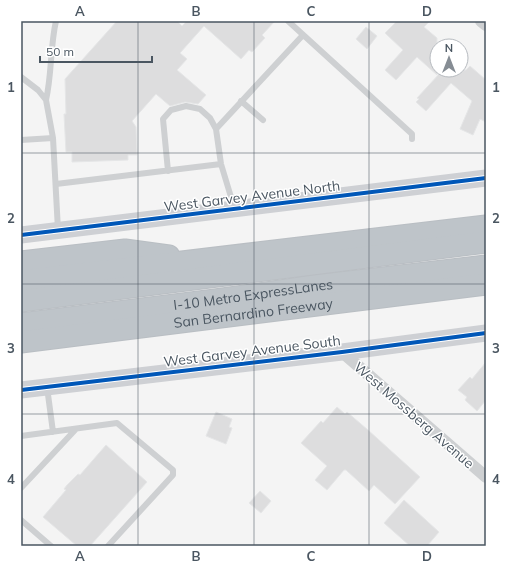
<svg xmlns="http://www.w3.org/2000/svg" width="507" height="567" font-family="Mulish,sans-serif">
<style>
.building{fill:#ddddde;stroke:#e5e6e7}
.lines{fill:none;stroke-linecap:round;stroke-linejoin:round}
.highway-casing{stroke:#b9bec3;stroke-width:23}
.lane{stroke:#ced0d2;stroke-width:6}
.street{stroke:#ced0d2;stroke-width:12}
.secondary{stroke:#ced0d4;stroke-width:17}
.highway{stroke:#bec4c9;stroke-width:21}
.cycleway-casing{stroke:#fff;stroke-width:6}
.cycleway{stroke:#0057b8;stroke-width:4}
.grid{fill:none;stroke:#4a5661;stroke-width:1;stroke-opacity:0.55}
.labels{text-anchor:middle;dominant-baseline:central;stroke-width:3;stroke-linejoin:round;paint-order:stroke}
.street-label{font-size:14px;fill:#4a5661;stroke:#fff}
.neatline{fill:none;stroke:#4a5661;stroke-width:1.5}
.grid-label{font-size:13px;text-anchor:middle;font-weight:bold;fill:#4a5661}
</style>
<rect width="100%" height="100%" fill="#f4f4f4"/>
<path class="building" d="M117,21H177L182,26L187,21H275L262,35L265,38L252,52L249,50L241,59L204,26L180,53L187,59L177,70L206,95L198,104L185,102L170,106L156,94L132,121L136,127L137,155H128V160L72,162V152H66L64,114H66L65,79Z
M397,21H430L424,27L437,38V70H466L470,66L486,80V122L480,119L473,135L460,129L472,101L451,83L426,111L416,102L419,99L417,98L440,73L437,70V75L417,57L396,80L385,70L403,50L385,33Z
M366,27L377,36L367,49L356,39Z
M486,362V400L477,411L465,400L467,397L458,390L470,377L472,379Z
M337,407L345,414L347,412L368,430L420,477L395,504L374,485L369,491L346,470H344L327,490L315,480L327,466L301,443L321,421L323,423Z
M216,412L232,419L229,427L232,428L226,444L206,436Z
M106,445L147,482L90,546H77L43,517L66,490L64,489L67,485L78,474L80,475Z
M260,491L271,501L261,513L249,503Z
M404,500L439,532L427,546H410L384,523Z"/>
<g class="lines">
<g class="highway-casing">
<g id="highway">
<path d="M21,262L125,250L169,256"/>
<path d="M21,281L486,226"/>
<path d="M21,301L486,242"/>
<path id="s1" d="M21,324L215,300L315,286L486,266"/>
<path id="s2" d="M21,342L486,284"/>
</g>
</g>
<path class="lane" d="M288,21L412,134V139
M21,77L38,90L46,100L53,138
M46,100C52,74 50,47 56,21
M241,101L263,120
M216,129L303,35
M21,140L53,138L58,230
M168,171L163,119L171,110L186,106L200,109L210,118L216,129L221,164L234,207
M56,184L221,164
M47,387L53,432
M21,436L117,423L173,470V475L108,546
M21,488L76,429
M21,520L51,546"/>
<path class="street" d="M481,21L486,25
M342,352L486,477"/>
<path class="secondary" d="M21,235L486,178
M21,390L342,352L486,333"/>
<use href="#highway" class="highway"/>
<g class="cycleway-casing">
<path id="cycleway" d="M21,235L486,178
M21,390L342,352L486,333"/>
</g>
<use href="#cycleway" class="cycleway"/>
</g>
<path class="grid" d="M138,21V546M254,21V546M369,21V546M21,153H486M21,284H486M21,414H486"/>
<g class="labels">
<g class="street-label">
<text transform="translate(252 196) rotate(-7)">West Garvey Avenue North</text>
<text stroke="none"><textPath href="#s1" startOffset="234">I-10 Metro ExpressLanes</textPath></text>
<text stroke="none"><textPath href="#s2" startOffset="234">San Bernardino Freeway</textPath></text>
<text transform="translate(252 351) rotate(-7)">West Garvey Avenue South</text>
<text transform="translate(414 415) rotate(41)">West Mossberg Avenue</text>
</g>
</g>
<rect width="507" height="567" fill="none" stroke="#ffffff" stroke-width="44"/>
<g transform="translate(449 58)"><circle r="19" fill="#ffffff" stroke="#b7bbc0"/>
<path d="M0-3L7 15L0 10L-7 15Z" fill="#868d94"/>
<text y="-6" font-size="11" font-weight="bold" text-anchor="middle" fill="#4a5661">N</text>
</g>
<path d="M40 56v6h112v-6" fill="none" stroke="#4a5661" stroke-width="2"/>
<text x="46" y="56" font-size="12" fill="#4a5661" stroke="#ffffff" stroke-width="3" paint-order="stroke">50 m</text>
<rect x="22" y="22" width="463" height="523" class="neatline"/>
<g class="grid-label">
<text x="80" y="16">A</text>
<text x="196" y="16">B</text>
<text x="311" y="16">C</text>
<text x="427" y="16">D</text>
<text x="11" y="92">1</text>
<text x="496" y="92">1</text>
<text x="11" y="223">2</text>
<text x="496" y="223">2</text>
<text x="11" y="353">3</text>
<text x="496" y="353">3</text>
<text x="11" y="484">4</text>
<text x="496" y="484">4</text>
<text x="80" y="561">A</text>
<text x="196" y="561">B</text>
<text x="311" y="561">C</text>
<text x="427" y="561">D</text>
</g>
</svg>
